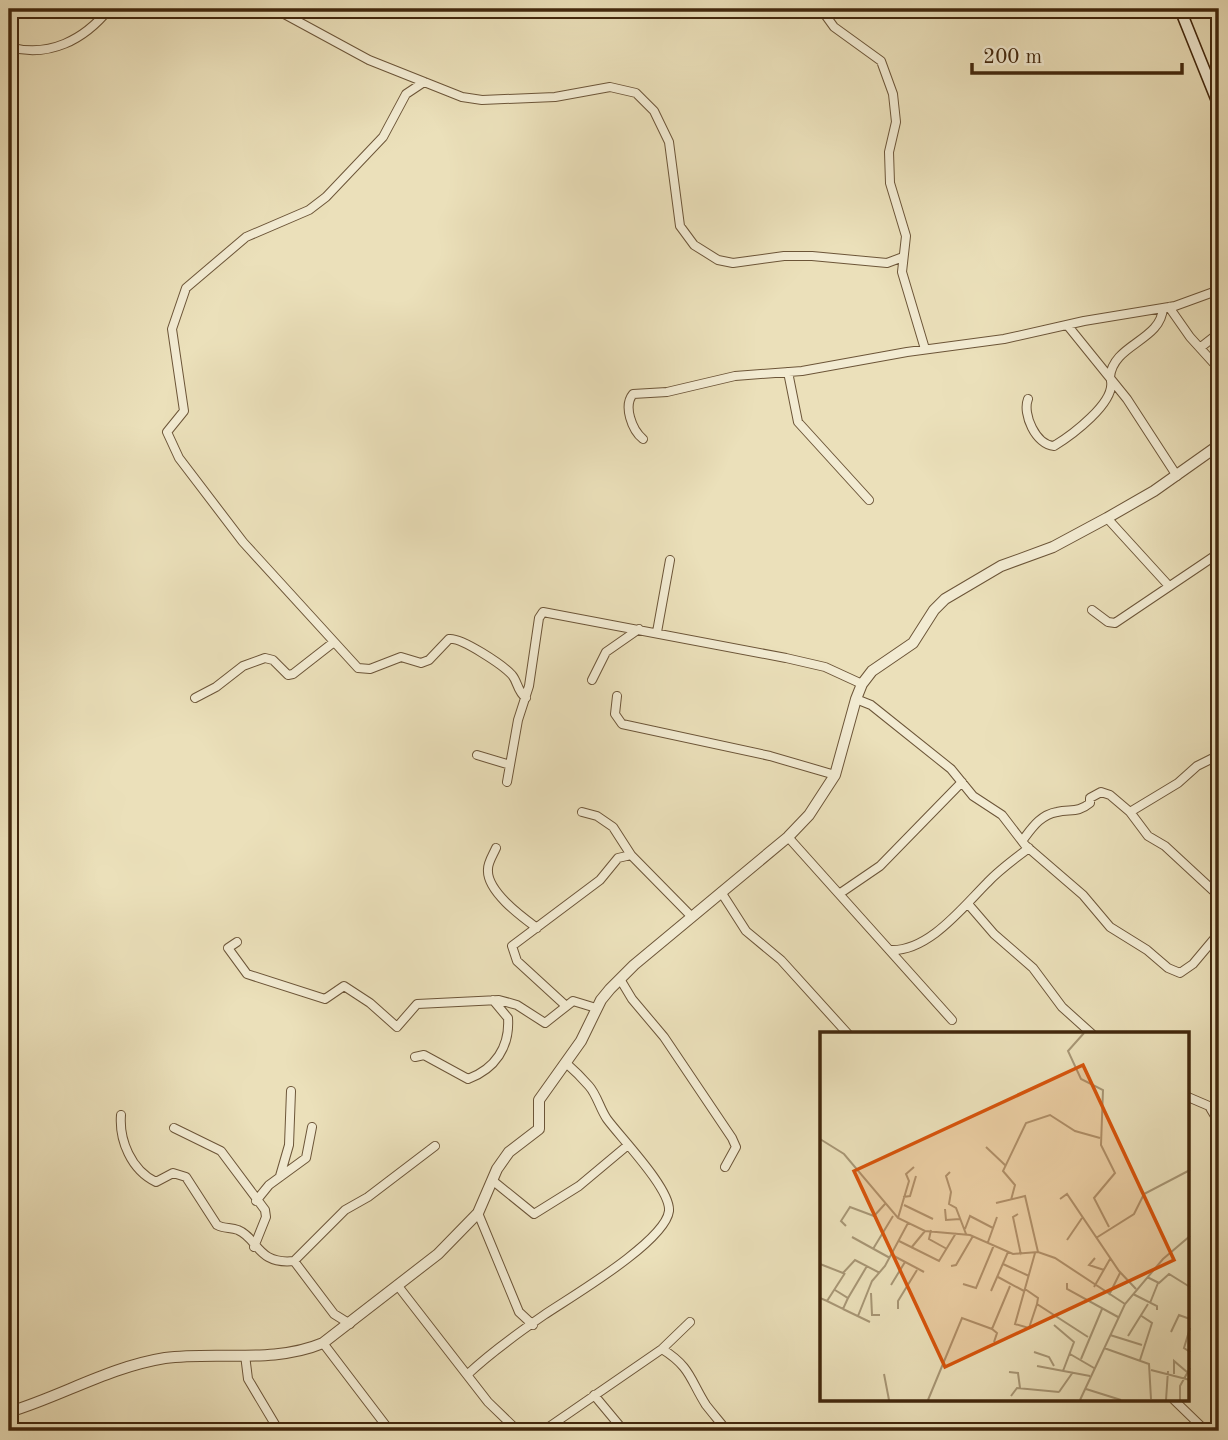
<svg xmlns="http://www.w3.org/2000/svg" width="1228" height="1440" font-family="'Old Standard TT',serif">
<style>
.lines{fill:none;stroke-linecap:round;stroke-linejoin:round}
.minor-casing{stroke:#6c5538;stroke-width:10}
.tertiary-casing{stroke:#6c5538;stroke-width:12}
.secondary-casing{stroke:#42270d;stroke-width:13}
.minor{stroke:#f2ebd2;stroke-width:8}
.tertiary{stroke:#f2ebd2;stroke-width:10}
.secondary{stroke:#f2ebd2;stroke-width:10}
.inset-road{fill:none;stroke:#a79675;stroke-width:2}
.view{fill:#d7540c;fill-opacity:0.15;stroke:#d7540c;stroke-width:3.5}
.inset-edge{fill:none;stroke:#42270d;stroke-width:3.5}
</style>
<rect width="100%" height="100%" fill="#ebe0ba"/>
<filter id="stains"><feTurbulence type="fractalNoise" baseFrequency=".00286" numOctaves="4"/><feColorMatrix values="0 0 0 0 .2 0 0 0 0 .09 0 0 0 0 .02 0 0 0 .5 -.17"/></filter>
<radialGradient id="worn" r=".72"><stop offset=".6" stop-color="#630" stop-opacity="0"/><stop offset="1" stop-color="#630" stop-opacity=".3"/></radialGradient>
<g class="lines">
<g class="minor-casing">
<path id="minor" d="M275,9L369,60L462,97L482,100L555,97L610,87L636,93L654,111L669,142L680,226L694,245L718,260L733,263L784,256H812L887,263L903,257
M821,9L834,27L881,61L893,94L896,122L889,152L890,183L906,236L902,272L925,349
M9,47C49,58 84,40 109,9
M424,82L406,94L383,137L326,197L309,210L246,237L186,288L172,329L184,411L167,432L179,458L243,542L358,668L370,669L401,657L421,663L429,660L449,639C461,637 503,665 512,675C518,682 517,691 526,698
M1169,307L1190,337L1219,369
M1068,326L1127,399L1177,476
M1201,347L1219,333
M788,372L798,422L869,500
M1110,377C1113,344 1161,341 1163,308
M1028,399C1022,414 1036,445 1054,446C1072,435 1115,403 1111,381
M643,439C632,430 623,406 633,394L667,392L735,376L802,371L907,352L1004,339L1084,321L1175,306L1219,290
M1107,518L1169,586
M1092,610L1108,622L1115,623L1219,553
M657,632L670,560
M592,680L606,652L639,629
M617,696L615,714L622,724L770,756L835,775
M195,698L216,687L243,666L265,658L273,660L288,675L293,674L334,642
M856,699L871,705L951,769L973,796L1002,815L1025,845L1083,895L1110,927L1147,950L1168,968L1180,973L1193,964L1219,933
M477,755L510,765
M507,782L518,720L529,686L539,618L543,612L786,658L825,667L862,684
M582,812L597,816L613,827L631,855L691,916
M1130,812L1178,783L1197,766L1219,755
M788,837L952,1020
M1022,841C1032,828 1040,815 1057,812C1071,809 1078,813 1090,803V798L1101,792L1110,795L1130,812L1148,836L1165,846L1219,896
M496,848C493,855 488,862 488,869C486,891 522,917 537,928
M721,892L746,931L781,960L848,1034
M839,894L880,866L962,782
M969,905L994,934L1033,968L1062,1007L1092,1034
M237,942L228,948L247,974L325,999L344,986L370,1003L397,1027L417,1004L499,1000L517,1005L545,1023L573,1001L596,1008
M890,950C928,952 962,908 987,883C999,870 1014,859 1029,848
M620,979L632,999L664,1037L732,1138L736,1147L725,1167
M565,1005L517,961L512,946L600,880L618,858L631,855
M415,1057L424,1055L468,1079C495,1069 510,1047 508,1018L493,1000
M1188,1097L1209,1106L1219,1123
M121,1115C119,1140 131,1170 156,1182L173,1173L186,1177L217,1225C224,1229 231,1227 238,1230C258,1238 257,1265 294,1261L345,1210L368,1197L435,1146
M174,1128L221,1151L265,1210L266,1217L254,1247
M280,1176L289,1145L291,1091
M492,1180L534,1214L579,1186L628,1145
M256,1201L269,1185L306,1158L312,1127
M478,1213L519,1312L533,1325
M294,1261L334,1314L350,1324
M398,1286L488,1402L518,1431
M323,1343L390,1431
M662,1349C691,1367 690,1380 706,1405C713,1414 720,1422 727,1431
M245,1355L248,1379L279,1431
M468,1374C490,1353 518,1333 544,1315C569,1298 665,1242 669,1211C671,1189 620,1137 607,1119C600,1109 597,1095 589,1086C582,1078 574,1070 566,1063
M594,1395L624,1431
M1174,1400L1206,1431
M543,1431L662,1349L690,1322"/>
</g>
<g class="tertiary-casing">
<path id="tertiary" d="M9,1412C62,1396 109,1367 165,1358C218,1351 273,1364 323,1343L438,1254L478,1213L497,1169L509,1152L539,1129V1100L581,1041L601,1000L610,989L634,965L788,837L809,815L835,775L856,699L862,684L872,671L913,643L934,610L945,599L1001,566L1053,547L1107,518L1154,491L1219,445"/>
</g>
<g class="secondary-casing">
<path id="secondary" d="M1180,9L1219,106"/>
</g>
<use href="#minor" class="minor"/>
<use href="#tertiary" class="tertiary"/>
<use href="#secondary" class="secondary"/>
</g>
<g transform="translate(820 1032)">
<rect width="369" height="369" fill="#ebe0ba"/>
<path class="inset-road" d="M264,1L248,19L261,47L283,58L281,113L295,141L274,166L289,195M0,107L24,122L78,186L105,199L150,203L193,222L218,220L235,226L305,272M166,115L185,133M130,140L126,144L131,160L129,172L136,176L146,202M83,165L90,164L96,144M240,167L247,162L299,239L316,257M191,168L195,153L183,139L206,91L230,83L255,99L280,106M176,171L205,164L218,220M84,173L113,187M125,177L126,188L140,187M198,182L193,185L201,223M78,186L89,149L86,142L94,135M26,194L21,189L30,175L54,184L65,172M145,197L150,184L173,196M111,198L109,207L127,217M32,205L70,226M276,206L314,182L324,162L370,138M247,208L262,186M79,209L119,229L136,201M168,210L177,185M91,216L105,199M53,217L73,184M215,221L195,292L209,296L217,272M72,223L104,240M275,226L269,233L284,238M0,232L23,241L35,228L60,241M183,232L209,244M131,234L136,233L153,204M178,245L204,259M327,245L339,251L349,242L370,255M247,251V257L298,285M143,252L156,256L174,213M71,253L85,230M274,255L290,227M205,257L218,266L217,272L268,305M15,258L28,266L47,234M171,259L188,220M51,261L52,283H60M313,262L337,274V278M289,263L300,241M0,266L7,269L25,241M7,269L23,277L28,266M330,271L338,251M23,277L50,290M78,277V269L97,238M38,284L52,249L65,234L88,191M234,293L254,310L243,339M370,296L364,316L370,320M172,297L190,254M351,300L359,283L370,287M290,303L322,313M308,304L328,272M284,316L329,332L331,367M214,320L229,325L234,334M250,322L274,336M261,327L282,277M320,328L332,291L320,283M217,334L270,344M331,338L370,348M189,340L198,341L200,356M64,342L69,368M354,342V329L367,340M266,357L301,368M239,360L253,340M191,364L197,356L239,360M108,368L142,286L172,297L177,301L174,310M260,368L305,272L343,227L370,204M346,368L348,339M360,368V354L370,336"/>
<path class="view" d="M263,33L354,228L125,335L34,139Z"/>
<rect width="369" height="369" class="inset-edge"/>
</g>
<rect width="1228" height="1440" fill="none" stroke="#ebe0ba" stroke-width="35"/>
<rect x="10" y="10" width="1207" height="1419" fill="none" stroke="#42270d" stroke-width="3.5"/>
<rect x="18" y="18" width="1193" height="1405" fill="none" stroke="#42270d" stroke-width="2"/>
<path d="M972 63v10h210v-10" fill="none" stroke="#42270d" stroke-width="3.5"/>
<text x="983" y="63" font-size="21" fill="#42270d" stroke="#f2ebd2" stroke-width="5" paint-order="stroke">200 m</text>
<rect width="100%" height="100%" filter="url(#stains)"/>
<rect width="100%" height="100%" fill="url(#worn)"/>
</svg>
